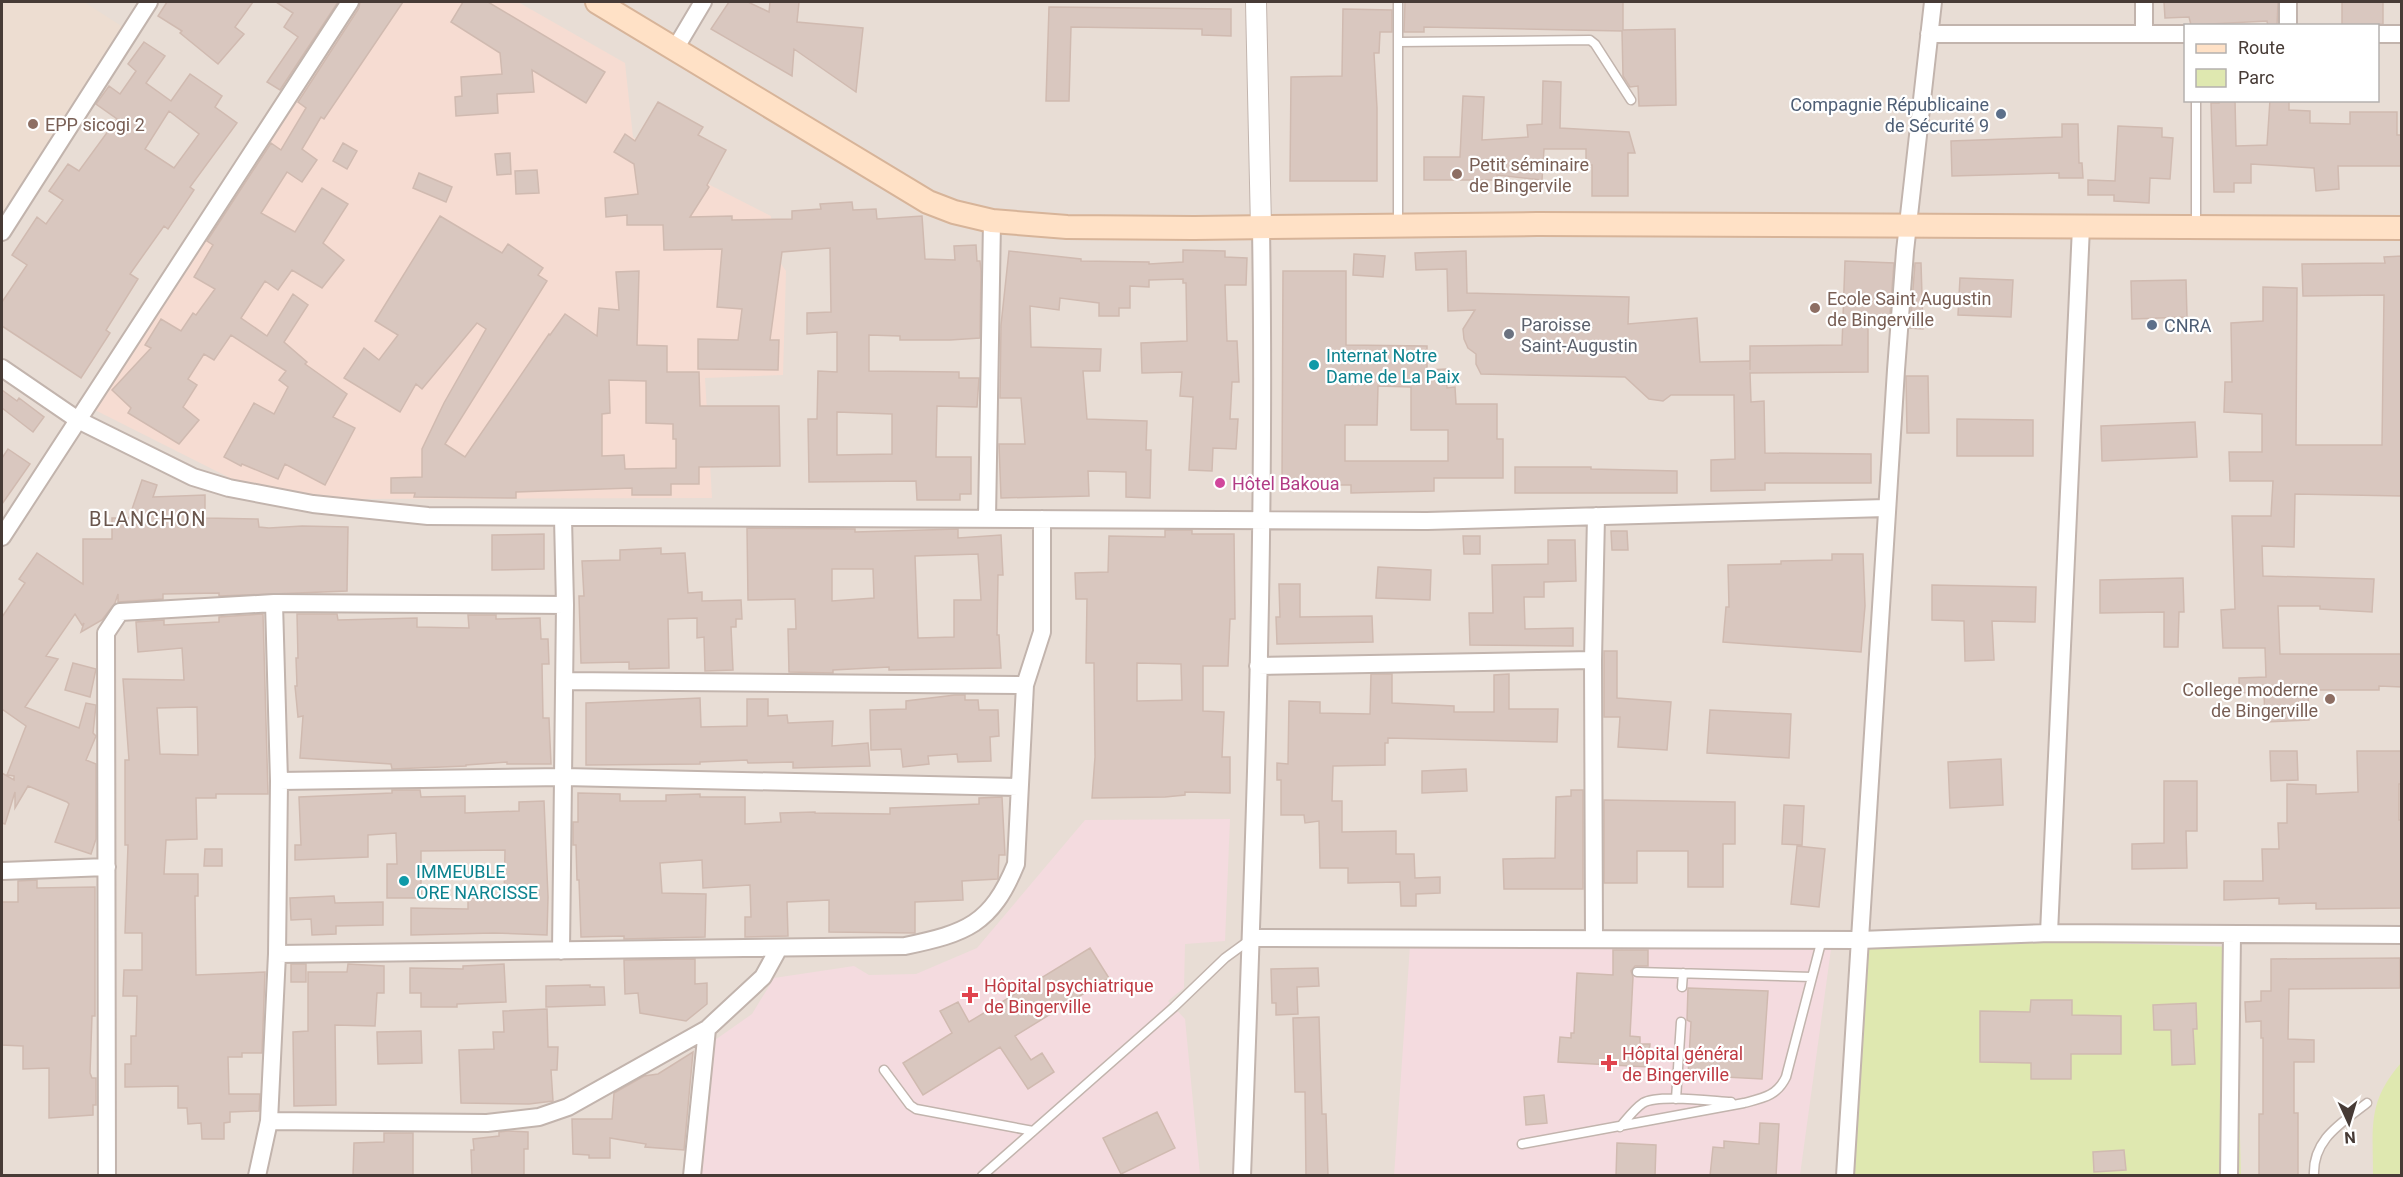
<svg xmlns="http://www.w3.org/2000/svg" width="2403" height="1177" font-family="Roboto,sans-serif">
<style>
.residential{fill:#e8ddd5;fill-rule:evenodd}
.commercial{fill:#f6dcd2}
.education{fill:#edddd1}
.medical{fill:#f4dbdf}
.green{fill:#dfe8b0}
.building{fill:#d9c7bf;stroke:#d0bab0;stroke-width:1.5;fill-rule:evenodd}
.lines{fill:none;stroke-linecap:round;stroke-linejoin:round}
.service-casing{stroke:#c2b4ad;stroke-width:11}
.minor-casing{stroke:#c2b4ad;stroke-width:20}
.tertiary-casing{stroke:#c2b4ad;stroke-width:22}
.secondary-casing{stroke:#d7b499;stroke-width:26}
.service{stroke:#fff;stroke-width:8}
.minor{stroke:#fff;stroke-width:16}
.tertiary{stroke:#fff;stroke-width:20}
.secondary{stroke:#ffe1c6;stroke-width:22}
.service-dot{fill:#5c6f8a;stroke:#fff;stroke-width:2}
.education-dot{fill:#8d6e63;stroke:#fff;stroke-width:2}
.worship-dot{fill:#6b7280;stroke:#fff;stroke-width:2}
.culture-dot{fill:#0f9aa8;stroke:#fff;stroke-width:2}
.hotel-dot{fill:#d1479c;stroke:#fff;stroke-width:2}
.health-dot{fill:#e0444e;stroke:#fff;stroke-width:2}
.labels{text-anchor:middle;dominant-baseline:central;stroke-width:4.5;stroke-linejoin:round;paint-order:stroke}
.service-label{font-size:18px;fill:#4e5e75;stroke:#fff;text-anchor:end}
.education-label{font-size:18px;fill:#785e54;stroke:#fff;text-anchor:start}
.worship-label{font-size:18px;fill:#5b616d;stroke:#fff;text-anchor:start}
.culture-label{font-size:18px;fill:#0d838f;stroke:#fff;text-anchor:start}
.hotel-label{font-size:18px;fill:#b23c85;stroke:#fff;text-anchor:start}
.health-label{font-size:18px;fill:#be3a42;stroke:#fff;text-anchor:start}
.neighbourhood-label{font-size:20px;letter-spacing:1.5px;fill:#6a564d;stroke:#fff}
</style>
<rect width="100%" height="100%" fill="#f4ece7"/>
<path class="residential" d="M2,2H2401V1175L2,1176ZM2186,26H2378V100H2186Z"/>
<path class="commercial" d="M360,2H518L625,63L633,137L710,185L771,216L772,251L786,271L783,375L705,378L712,498L336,499L234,480L91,408Z"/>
<path class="education" d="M2,2H84L126,29L2,219Z"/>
<path class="medical" d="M1230,819L1225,941L1185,944L1184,988L1168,1001L1185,1019L1200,1175L699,1176L715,1040L752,1014L774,978L854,966L869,975L916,974L977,948L1085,820Z
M1410,946L1831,949L1800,1175L1394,1176Z"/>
<path class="green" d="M1869,936L2235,947L2241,1175L1853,1176Z
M2401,1063V1175H2373C2373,1127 2367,1102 2401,1063Z"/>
<path class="building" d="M167,2H253L235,27L244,34L218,64L180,33L182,31L158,16Z
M276,2H338L280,90L267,82L298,37L284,27L293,13Z
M360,2H403L324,119L321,117L302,149L317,160L302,182L287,172L261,213L295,232L322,188L348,204L323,243L344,260L322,288L292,270L278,290L265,281L241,318L267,336L293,294L308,305L284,342L307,362L305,364L347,394L333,417L355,428L325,485L285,464L278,479L242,464L241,466L224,457L254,403L274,414L288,387L279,380L286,371L231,335L214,360L204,354L188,379L197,385L183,407L199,420L179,444L128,413L131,408L112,390L151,348L145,345L161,319L181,331L193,313L196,315L215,289L194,277L213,245L207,241L271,143L281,150L306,108L298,102L359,8Z
M463,2H488L605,72L586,103L532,70L534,92L497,94L498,113L456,116L455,97L462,96L461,77L502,74L500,53L451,22Z
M729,2H748L769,12L770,2H799L797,22L863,28L856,92L794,49L792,76L711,29Z
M1405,2H1623V30L1675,29L1676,105L1639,106L1638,86L1630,87L1623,76L1622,31L1424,27V32H1404Z
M2164,2H2278L2277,26H2268L2267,21L2191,25L2189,17L2165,18Z
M2342,2H2383V24L2342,25Z
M1049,7L1231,9V36L1202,35V29L1071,27L1069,101H1046Z
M1343,9L1392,10V32H1380L1379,53H1374L1377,108V181H1290L1291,77L1342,76Z
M144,42L165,56L146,83L171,101L190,74L222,96L215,107L237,123L190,187L194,190L168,229L164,226L130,274L138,279L106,330L110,333L81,378L2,326V302L27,265L12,255L37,217L46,224L63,200L49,191L68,164L79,171L117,119L96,104L109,86L120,94L136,71L128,64ZM169,111L199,134L174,168L145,149Z
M1543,81L1561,82L1560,128L1629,132L1635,153H1628V196H1592V165H1586V149H1544L1542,180L1497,175V180H1424V157H1460L1463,96L1484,97L1482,140L1528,137L1527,125L1542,124Z
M2219,100H2235L2236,146L2267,145L2270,100H2289V110L2310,111V123L2350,124V112H2397V135H2402V166H2338L2339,189L2316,191L2314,168L2251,164V183H2234V192H2214L2211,103H2219Z
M658,102L703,127L698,135L726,150L707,185L709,187L690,217L732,216V220L792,219V211L821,209L820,204L852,202L853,210L876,209L877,219L922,216L925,259L955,260L954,246L976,245L977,261H980L981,271L980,338L950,340H900V336L869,335V371L959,372V378H979L977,407L937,406L936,457H971V494H960V500H917L916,481L809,482L808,419H817L818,371L837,372V332L807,334V313L831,312L830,248L782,252L770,340H779L778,370L698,369V339L738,340L742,309L717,307L722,249L664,250L663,225H627V215L606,217L605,198L638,194L634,164L614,152L625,134L635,141ZM837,412L892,414V454L837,455Z
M2062,124H2078L2079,163H2082L2083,178H2059V173L1952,176L1951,141L2062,137Z
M2118,126L2162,128V137L2173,138L2170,179L2150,178L2149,203L2114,201V195H2088V180L2115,181Z
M343,143L357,151L347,169L333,161Z
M510,153L511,174L497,175L495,154Z
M537,170L539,193L516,194L515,171Z
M419,173L452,187L446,202L413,188Z
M440,216L502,253L508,244L543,268L538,275L547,281L445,444L465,457L549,334L550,335L565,314L597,336L599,308L619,310L616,272L639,271L637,345L667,346V372H699L700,406H779L780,466L699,467V484H671V495H632V488L516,492V498L414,497L415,493H391V478L422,477V449L444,403L486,329L477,323L422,389L416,384L400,412L344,378L364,348L379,360L398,335L375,321ZM609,380L646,381V423L673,424V439H676V468L625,469L624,455L602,456V414L610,413Z
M1183,250L1225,251V257L1247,258L1246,285H1225L1227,341H1237L1239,382H1232L1230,419H1238L1236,449L1213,448L1212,471L1189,470L1193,397L1180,396L1182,372L1142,373L1141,343L1187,341L1186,283H1183V279L1149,280V287L1130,286V308H1119V316H1099V303L1060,298L1059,310L1030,306L1031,347L1101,349L1100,371H1083L1087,419L1147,421L1146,450H1151L1150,498L1126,497V472L1088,471L1089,496L1001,498L999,444H1025L1021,398H1000L1001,325L1009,251L1081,259V261L1149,262V264L1183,262Z
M1466,251L1467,293L1629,297L1628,324L1697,318L1700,362L1750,361V370V346L1842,345L1845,261L1894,263L1889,327H1868V372L1750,373L1751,402L1764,401L1765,453L1871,454V483H1765V490L1711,491V460L1735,459L1734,395H1671L1663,401L1649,399L1625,377L1481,374L1476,364V354L1468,348L1464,339L1463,329L1475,310L1448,311L1447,269L1416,270L1415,253Z
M1354,254L1385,256L1383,277L1353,275Z
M2402,256V496L2295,494L2294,547L2262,546L2263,576L2374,579L2372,612L2320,609V606H2278L2280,654H2402V687L2379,686V690H2308L2309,720L2265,722L2264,692L2239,693V678L2266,677L2265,648H2223L2221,610L2235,609L2232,516H2271L2273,481H2230L2229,452H2262V414L2224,412L2225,382H2232L2231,323L2263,321V287L2297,288L2296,445H2382L2384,295L2303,296L2302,264L2385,263L2384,257Z
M1915,263H1921L1923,329L1910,328Z
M1283,271H1346V345L1427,346V370L1446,369L1447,388L1455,387L1456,404H1497V439H1503V478H1434V491L1351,493V485H1282ZM1378,386L1411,387V430H1448V461H1345V425H1377Z
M1960,278L2013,280L2011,317L1958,315Z
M2186,280L2187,317L2132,319L2131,281Z
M1906,376H1928L1929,433H1907Z
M2,390L17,401L19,398L44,417L33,432L2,408Z
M1957,419L2033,420V456H1957Z
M2195,422L2197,457L2102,461L2101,426Z
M8,449L30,464L2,504V458Z
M1515,467H1591V469L1677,471V493H1515Z
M142,480L157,485L153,497L205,495V518L258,519L259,527L269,528L302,526L348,527L347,591L219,596V593L163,594V599L118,602V594L115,603L102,620L81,632L84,623L82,625L75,614L46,656L58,659L25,707L79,728L86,703L96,705L93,733L96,736L86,760L96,764V839L91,854L55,842L69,804L67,802L28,786L15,808V792L5,824L2,823V773L14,780V776L7,775L26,726L2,709V617L25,583L19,579L37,553L83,584V539H112V518H129Z
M747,528L855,529V532L958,529V538L1001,535L1003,575H998L997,635H999L1001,668L889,670V667L833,670V673L789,672L788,629H796L795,599L748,600ZM978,554L981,600H954V637L918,638L915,556ZM832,569H873L874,598L832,601Z
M1165,530H1192V534H1234L1235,619H1230L1228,666H1203V711L1224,712L1222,757H1230V793L1185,792V795L1165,797L1092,798L1095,757L1094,663H1086L1087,599H1076L1075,573L1108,572L1109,536L1165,537ZM1137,663L1181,664L1182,700L1137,701Z
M1611,531H1627L1628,550H1612Z
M544,534V569L492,570V535Z
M1463,536H1480V554H1464Z
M1548,540H1575L1576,581L1544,582V597H1524L1525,629L1573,628V646L1470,645L1469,613H1493L1492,565L1548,564Z
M661,548V554L685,553L688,593L702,592V601L741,600L742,619H736V627H731L733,670L705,671L704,637L697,638V618L668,619L669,668L629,669V662L581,663L579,596H584L582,561L620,560V550Z
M1832,554H1863L1865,606L1861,652L1723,642L1726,607H1729L1728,565L1781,564V561L1832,560Z
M1378,567L1431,570L1430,600L1376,598Z
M2183,578L2184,612H2179L2178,647H2164V612L2100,613V580Z
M1279,584H1300V617L1372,616L1373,642L1277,644L1276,617H1280Z
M1932,585L2036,587L2035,622L1992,621L1994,660L1965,661L1964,621L1932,620Z
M263,614L268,794H216V798H196L197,839L166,840L164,874H198V896H195L196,975L265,972L262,1053H242V1057H228L229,1094H260L259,1111L230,1112V1122L224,1123V1139H202L201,1123L188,1124L187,1108H178V1086L125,1087V1064H131V1036H136L137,996H123L124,970H142V933H125L128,845H125V760H129L123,679L184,680L182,648L138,652L136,622L164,620V625L219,622V617ZM197,707L198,755L160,754L157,708Z
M297,614H337L338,620L417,618V627L469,628L468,615H496V619L540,618L541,639H548L549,664H542L543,718H549L551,764H507V762L466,765V766L392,769L391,764L300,758L303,716L298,717L295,686H297L296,658H298Z
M1604,651H1617V698L1671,702L1667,750L1618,747L1620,717H1604Z
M73,663L96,669L90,697L65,690Z
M1371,674H1392V703L1454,706V712H1494V675L1509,674V709H1558L1557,742L1388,738V743H1385V765L1333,766L1332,801H1342V832L1396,831V854H1414L1415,878L1440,877V893L1416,894V906H1401L1400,882L1348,883V868H1320L1319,821L1305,823L1304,815H1281V780H1277V763L1288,764L1289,701L1320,702V713L1370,714Z
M955,695H965V700H978L979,710H998L999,736L990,737L991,761L958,762L957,754L928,756L929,764L903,767L901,749L871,750L870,710L906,709V701Z
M700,698L701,727L747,726V699H768V716L787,715L788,723L833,721L832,746L868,743L870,766L793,768V762L748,763L747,760L700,762V764L586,765V703Z
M1710,710L1791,714L1789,758L1707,753Z
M2270,751H2297L2298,780L2271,781Z
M2357,751H2402V784H2399V820H2402V908L2316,909V903L2279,904V898L2224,900V881H2263L2262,849H2279L2278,823H2287V784L2316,785V794L2358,792Z
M2001,759L2003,805L1950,808L1948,762Z
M1466,769L1467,791L1422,793V771Z
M2164,781H2197V831H2186L2187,868L2132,869V844L2164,843Z
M392,790H420L421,797L465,796V813L519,811V802L544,801L548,897L547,935L494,933L411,935V908L468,909V898L504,899L505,850L421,851V898H387V864H397L396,833L368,835V857L295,860V845H301L299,797L392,793Z
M1571,790H1583V889H1504L1503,859L1555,858L1556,797L1571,796Z
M578,793L620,794V801H666V795L700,794V797H745V824L781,822L780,813L815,812V813L890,814V808L979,804V798L1002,797L1005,855H999L998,879L962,881L963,900L915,902V933L829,932V900L787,902L788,936L745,937V917H751L750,885L703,888L702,860L660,863L662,893L706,894L705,937L624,939V936L581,937L579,880H577L576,845H573V822H578Z
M1604,800L1735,802V844H1723V887H1688V851H1637V883H1604Z
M1784,805L1804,806L1802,845L1782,844Z
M1797,846L1825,849L1819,907L1791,904Z
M205,849H222V866H204Z
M37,880V888L95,887V1016H92L90,1073L92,1078H96V1105H93V1115L49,1118V1068L23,1069V1046L2,1045V902H18V881Z
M334,896L335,903L383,902V925L336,926V934L312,935L311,919L291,920L290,898Z
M1090,948L1109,978L1015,1036L1031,1060L1042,1053L1054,1072L1028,1089L1000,1047L923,1095L903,1063L952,1033L940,1011L958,1002L969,1022Z
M1613,950H1648V966H1635L1631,971L1633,977L1630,1036L1640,1037V1044H1650L1648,1067L1558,1062L1560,1037L1571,1038V1033H1574L1577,973L1613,975Z
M2400,958V988L2289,989L2288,1039L2314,1040V1062H2294V1113H2298V1176H2259V1114H2263V1038H2261V1021L2246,1022L2245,1002L2261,1001V991H2271V959Z
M695,959V984L707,983V1004L686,1021L640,1013L638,993L625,994L624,960Z
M291,964H306V982H291Z
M348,964L384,966V993H377L375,1026L335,1025L336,1105L294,1106L293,1032L308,1031V972H347Z
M504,964L506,1002L457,1004V1007H421V993H410V968L463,969V966Z
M1318,968L1319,986L1297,987L1298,1014L1276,1015V1003H1272L1271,969Z
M590,985V987H604L605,1005L546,1007V986Z
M1688,988L1768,991L1762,1079L1688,1075L1691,1022L1687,1020Z
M2031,1000H2072V1015L2121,1016V1054H2071V1079H2031V1063L1980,1062V1011L2030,1012Z
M2196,1003L2197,1029H2193L2195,1064L2172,1065L2171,1030H2154L2153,1005Z
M547,1009L548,1047H558L557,1070H551L553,1101L529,1104L461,1103L459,1050L494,1049L493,1032H504L503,1011Z
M1319,1017L1322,1114H1326L1328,1176H1306L1305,1092H1295L1293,1018Z
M421,1031L422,1063L378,1064L377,1032Z
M693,1052L684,1150L645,1147L646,1144L610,1138V1158H589V1155L573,1154L572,1119H612L614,1093L644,1076L658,1074Z
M1544,1095L1547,1123L1526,1125L1524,1097Z
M1157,1112L1175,1148L1121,1174L1103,1138Z
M1760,1123L1779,1124L1776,1176H1710L1713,1147L1724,1148V1141L1759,1144Z
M508,1131L528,1132V1149H524V1176H472L471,1150H474L473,1139L499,1136V1132Z
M384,1133H413V1176H353L354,1143L384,1142Z
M1617,1143L1656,1145L1655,1176H1616Z
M2124,1150L2126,1170L2094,1172L2093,1152Z"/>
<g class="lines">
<g class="service-casing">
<path id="service" d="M1398,42L1590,40L1595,44L1631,100
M2196,100V227
M1398,225V2
M1637,972L1812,977
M1682,987L1683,973
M884,1070L910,1105L916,1109L1033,1131
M1676,1099L1681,1022
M1620,1127C1627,1119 1634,1109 1643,1103C1658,1094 1712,1101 1731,1102
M1522,1144L1744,1103C1763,1098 1777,1096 1786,1077L1822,939
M982,1176L1174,1007L1225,958L1251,939
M2314,1176C2312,1139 2342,1123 2367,1103"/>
</g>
<g class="minor-casing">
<path id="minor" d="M2288,2V26
M1929,34H2186
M2144,34V2
M2378,34H2402
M675,49L703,2
M2,232L149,2
M2,368L78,420L193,477L229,488L313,504L428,516L1427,521L1886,508
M987,518L992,221
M2,537L350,2
M1258,666L1593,660
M564,681L1025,685
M279,781L564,777L1019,787
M2,871L107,867
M2049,933L2081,227
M1251,938L1860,940L2049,933L2402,935
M1594,939L1593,660L1596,516
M561,951L565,605L563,518
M277,954L905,946C966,933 991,925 1016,864L1025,685L1042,632V519
M269,1121L487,1123L539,1117L568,1107L707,1029
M107,1176L106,633L120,612L274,603L565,605
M257,1176L269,1121L277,954L279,781L274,603
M692,1176L707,1029L763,977L779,948
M1242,1176C1254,860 1266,544 1261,228
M1845,1176L1896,370L1905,251L1933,2
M2229,1176L2232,935"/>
</g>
<g class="tertiary-casing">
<path id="tertiary" d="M1256,2L1261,228"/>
</g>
<g class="secondary-casing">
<path id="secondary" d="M597,2L928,202L954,212L992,221L1067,227L1194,228L1537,224L2402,228"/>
</g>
<use href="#service" class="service"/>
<use href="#minor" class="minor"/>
<use href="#tertiary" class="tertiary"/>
<use href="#secondary" class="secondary"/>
</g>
<g class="service-dot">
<circle cx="2001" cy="114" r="6"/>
<circle cx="2152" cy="325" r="6"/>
</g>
<g class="education-dot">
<circle cx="33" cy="124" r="6"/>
<circle cx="1457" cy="174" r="6"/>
<circle cx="1815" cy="308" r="6"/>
<circle cx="2330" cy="699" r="6"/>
</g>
<circle class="worship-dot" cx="1509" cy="334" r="6"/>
<g class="culture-dot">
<circle cx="1314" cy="365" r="6"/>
<circle cx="404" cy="881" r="6"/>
</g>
<circle class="hotel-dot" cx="1220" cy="483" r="6"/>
<g class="health-dot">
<path d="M967 986h6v6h6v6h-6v6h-6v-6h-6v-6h6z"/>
<path d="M1606 1054h6v6h6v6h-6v6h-6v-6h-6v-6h6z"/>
</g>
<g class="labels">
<g class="service-label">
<text x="1989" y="104">Compagnie Républicaine<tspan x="1989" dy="21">de Sécurité 9</tspan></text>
<text x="2164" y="325" text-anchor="start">CNRA</text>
</g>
<g class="education-label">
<text x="45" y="124">EPP sicogi 2</text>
<text x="1469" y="164">Petit séminaire<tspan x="1469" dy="21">de Bingervile</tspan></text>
<text x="1827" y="298">Ecole Saint Augustin<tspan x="1827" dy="21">de Bingerville</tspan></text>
<text x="2318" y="689" text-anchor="end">College moderne<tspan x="2318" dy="21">de Bingerville</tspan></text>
</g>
<g class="worship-label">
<text x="1521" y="324">Paroisse<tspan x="1521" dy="21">Saint-Augustin</tspan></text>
</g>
<g class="culture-label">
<text x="1326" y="355">Internat Notre<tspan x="1326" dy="21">Dame de La Paix</tspan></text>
<text x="416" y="871">IMMEUBLE<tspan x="416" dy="21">ORE NARCISSE</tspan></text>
</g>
<g class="hotel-label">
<text x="1232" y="483">Hôtel Bakoua</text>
</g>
<g class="health-label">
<text x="984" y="985">Hôpital psychiatrique<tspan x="984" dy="21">de Bingerville</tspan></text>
<text x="1622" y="1053">Hôpital général<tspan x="1622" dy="21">de Bingerville</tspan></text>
</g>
<g class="neighbourhood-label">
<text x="148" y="519">BLANCHON</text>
</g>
</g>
<rect width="2403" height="1177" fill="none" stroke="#473b36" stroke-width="6"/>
<rect x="2184" y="24" width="195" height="78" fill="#ffffff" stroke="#b5b1af" stroke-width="1.5"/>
<rect x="2196" y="44" width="30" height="9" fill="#ffe1c6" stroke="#b5b1af" stroke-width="1.5"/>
<text x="2238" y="54" font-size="18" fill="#473b36">Route</text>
<rect x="2196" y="69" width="30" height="18" fill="#dfe8b0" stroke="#b5b1af" stroke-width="1.5"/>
<text x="2238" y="84" font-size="18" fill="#473b36">Parc</text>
<g transform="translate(2349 1123) rotate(176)" stroke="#ffffff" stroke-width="4.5" paint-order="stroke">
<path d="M0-4.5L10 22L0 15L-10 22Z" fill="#473b36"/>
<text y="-9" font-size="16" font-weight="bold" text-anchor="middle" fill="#473b36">N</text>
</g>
</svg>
